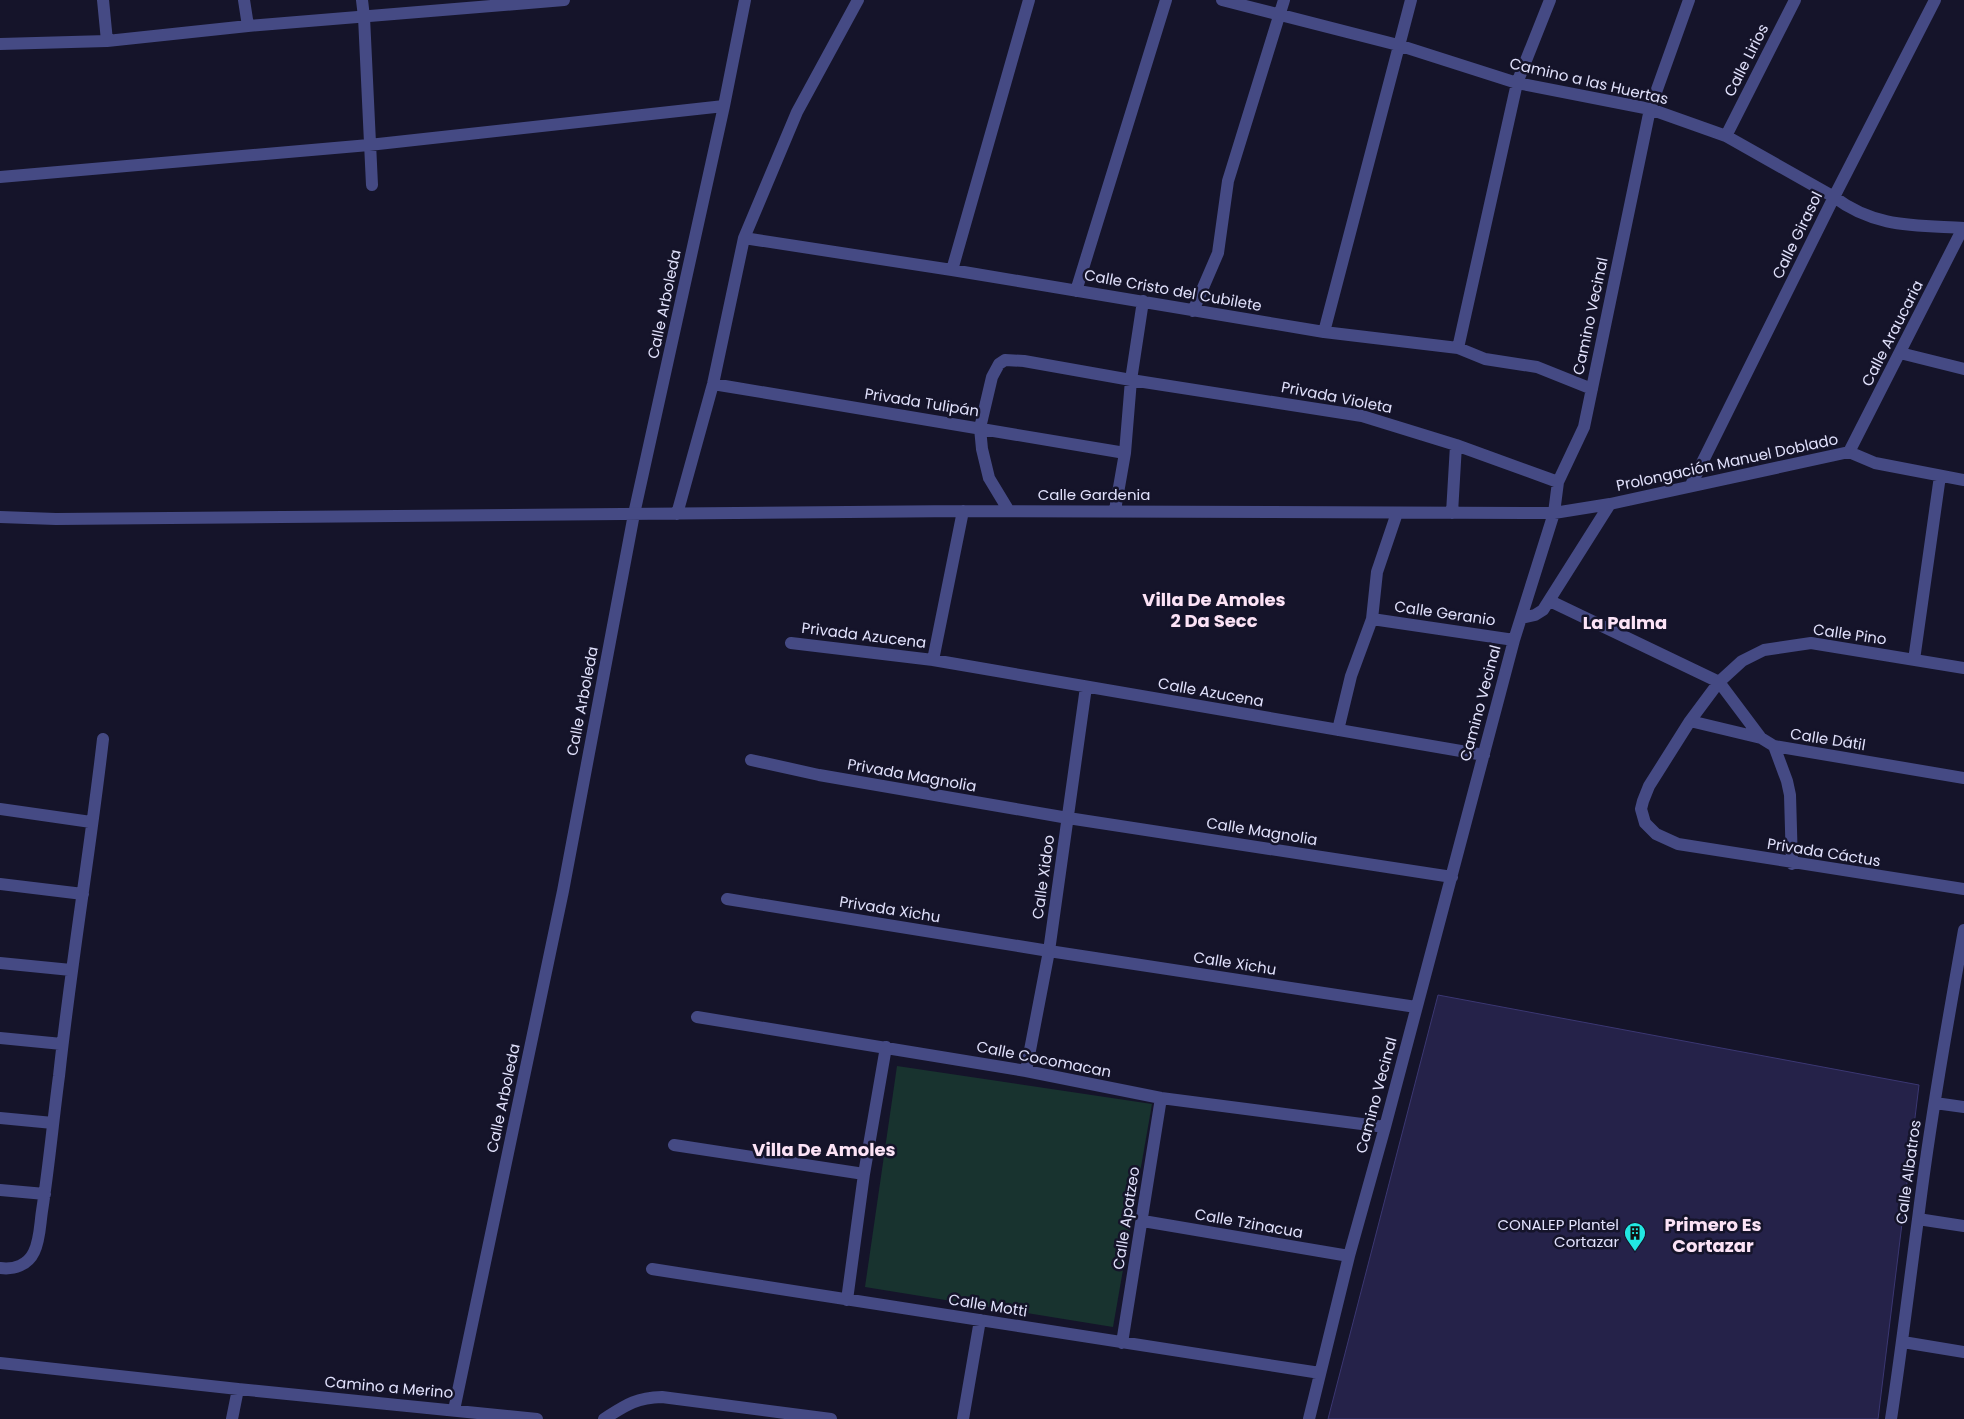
<svg xmlns="http://www.w3.org/2000/svg" width="1964" height="1419" font-family="Poppins,sans-serif">
<style>
.green{fill:#18332f}
.building{fill:#252249;stroke:#3b3772}
.lines{fill:none;stroke-linecap:round;stroke-linejoin:round}
.minor{stroke:#454a84;stroke-width:12}
.labels{text-anchor:middle;dominant-baseline:central;stroke-width:5;stroke-linejoin:round;paint-order:stroke}
.street-label{font-size:15px;fill:#e1e1fc;stroke:#15142a}
.poi-label{font-size:15px;fill:#e1e1fc;stroke:#15142a;text-anchor:end}
.quarter-label{font-size:18px;font-weight:bold;fill:#fce3f6;stroke:#15142a}
</style>
<rect width="100%" height="100%" fill="#15142a"/>
<path class="green" d="M897,1066L1152,1104L1113,1327L865,1287Z"/>
<path class="building" d="M1438,995L1919,1085L1878,1419H1328Z"/>
<g class="lines">
<path class="minor" d="M103,0L107,41
M244,0L248,26
M362,0L364,17L372,185
M1222,0L1398,45L1517,83L1650,109L1726,136L1834,197C1875,228 1915,225 1964,228
M0,44L107,41L248,26L564,0
M1726,136L1795,0
M0,177L369,145L724,106
M744,238L952,270L1324,332L1458,348L1485,359L1537,367L1592,389
M952,270L1029,0
M1076,291L1166,0
M1193,311L1218,253L1228,181L1284,0
M1324,332L1411,0
M1458,348L1517,83L1550,0
M1900,353L1964,369
M713,384L1125,453
M1849,452L1963,228
M1691,485L1834,197L1935,0
M1115,510L1125,453L1131,380L1143,301
M1009,511L989,478L982,449L980,428L992,377L999,364L1005,360L1024,361L1131,380L1362,416L1456,445L1558,482
M1452,513L1456,445
M677,514L713,384L744,238L797,112L858,0
M0,517L56,519L963,511L1554,513L1610,504L1849,452L1875,463L1964,480
M1550,601L1719,682L1761,738
M1521,618L1535,615L1543,610L1610,504
M1372,619L1514,640
M791,643L933,660L1484,755
M933,660L963,511
M1914,660L1940,476
M1964,668L1811,643L1764,650L1742,661L1719,682L1690,721L1649,786L1643,801L1641,809L1645,823L1656,834L1678,844L1964,889
M1690,721L1761,738L1774,746L1964,778
M1338,730L1351,676L1372,619L1377,572L1397,513
M1774,746L1787,781L1790,795L1792,864
M751,760L819,775L1068,818L1452,877
M0,809L91,822
M0,884L83,894
M727,899L1049,951L1416,1007
M0,963L71,970
M697,1017L1026,1071L1161,1098L1385,1127
M0,1038L62,1044
M1026,1071L1049,951L1086,687
M1935,1103L1964,1107
M0,1118L53,1123
M674,1145L864,1174
M0,1190L45,1194
M1918,1219L1964,1226
M1143,1221L1349,1256
M0,1268C14,1270 28,1265 34,1252C40,1240 40,1224 42,1211C49,1166 53,1121 59,1076C71,964 90,852 103,739
M652,1269L1320,1373
M847,1300L864,1174L886,1047
M1903,1342L1964,1352
M1122,1343L1161,1098
M0,1363L238,1389L537,1419
M454,1410L563,891L634,514L724,106L745,0
M232,1419L238,1389
M604,1419C626,1405 635,1398 662,1397L831,1419
M963,1419L980,1320
M1309,1419L1349,1256L1385,1127L1514,640L1554,513L1558,482L1584,427L1650,109L1689,0
M1891,1419C1901,1353 1909,1286 1918,1219C1930,1122 1947,1026 1964,930"/>
</g>
<defs>
<g id="building-pin" transform="scale(1.125)"><path d="M0 17L-7.5 6A9.5 9.5 0 1 1 7.5 6Z" fill="#22e7e2" stroke="#15142a"/><path d="M-4-6H4V6H1V3H-1V6H-4ZM-2.5-4.3h1.7v1.8h-1.7ZM.8-4.3h1.7v1.8H.8ZM-2.5-1h1.7V.8h-1.7ZM.8-1h1.7V.8H.8Z" fill="#111"/></g>
</defs>
<g fill-rule="evenodd">
<use href="#building-pin" x="1635" y="1233"/>
</g>
<g class="labels">
<g class="street-label">
<text transform="translate(1746 60) rotate(-63)">Calle Lirios</text>
<text transform="translate(1589 81) rotate(13)">Camino a las Huertas</text>
<text transform="translate(1797 235) rotate(-64)">Calle Girasol</text>
<text transform="translate(1173 290) rotate(10)">Calle Cristo del Cubilete</text>
<text transform="translate(664 304) rotate(-78)">Calle Arboleda</text>
<text transform="translate(1590 316) rotate(-78)">Camino Vecinal</text>
<text transform="translate(1892 333) rotate(-63)">Calle Araucaria</text>
<text transform="translate(1337 397) rotate(11)">Privada Violeta</text>
<text transform="translate(922 402) rotate(9)">Privada Tulipán</text>
<text transform="translate(1727 462) rotate(-12)">Prolongación Manuel Doblado</text>
<text x="1094" y="494">Calle Gardenia</text>
<text transform="translate(1445 613) rotate(8)">Calle Geranio</text>
<text transform="translate(1850 634) rotate(8)">Calle Pino</text>
<text transform="translate(864 635) rotate(7)">Privada Azucena</text>
<text transform="translate(1211 692) rotate(10)">Calle Azucena</text>
<text transform="translate(582 701) rotate(-79)">Calle Arboleda</text>
<text transform="translate(1480 703) rotate(-75)">Camino Vecinal</text>
<text transform="translate(1828 739) rotate(9)">Calle Dátil</text>
<text transform="translate(912 775) rotate(10)">Privada Magnolia</text>
<text transform="translate(1262 831) rotate(9)">Calle Magnolia</text>
<text transform="translate(1824 852) rotate(9)">Privada Cáctus</text>
<text transform="translate(1043 877) rotate(-82)">Calle Xidoo</text>
<text transform="translate(890 909) rotate(9)">Privada Xichu</text>
<text transform="translate(1235 963) rotate(9)">Calle Xichu</text>
<text transform="translate(1044 1059) rotate(11)">Calle Cocomacan</text>
<text transform="translate(1376 1095) rotate(-75)">Camino Vecinal</text>
<text transform="translate(503 1098) rotate(-78)">Calle Arboleda</text>
<text transform="translate(1908 1172) rotate(-82)">Calle Albatros</text>
<text transform="translate(1126 1218) rotate(-81)">Calle Apatzeo</text>
<text transform="translate(1249 1223) rotate(10)">Calle Tzinacua</text>
<text transform="translate(988 1305) rotate(9)">Calle Motti</text>
<text transform="translate(389 1387) rotate(5)">Camino a Merino</text>
</g>
<g class="poi-label">
<text x="1619" y="1224">CONALEP Plantel<tspan x="1619" dy="17">Cortazar</tspan></text>
</g>
<g class="quarter-label">
<text x="1214" y="599">Villa De Amoles<tspan x="1214" dy="21">2 Da Secc</tspan></text>
<text x="1625" y="622">La Palma</text>
<text x="824" y="1149">Villa De Amoles</text>
<text x="1713" y="1224">Primero Es<tspan x="1713" dy="21">Cortazar</tspan></text>
</g>
</g>
</svg>
